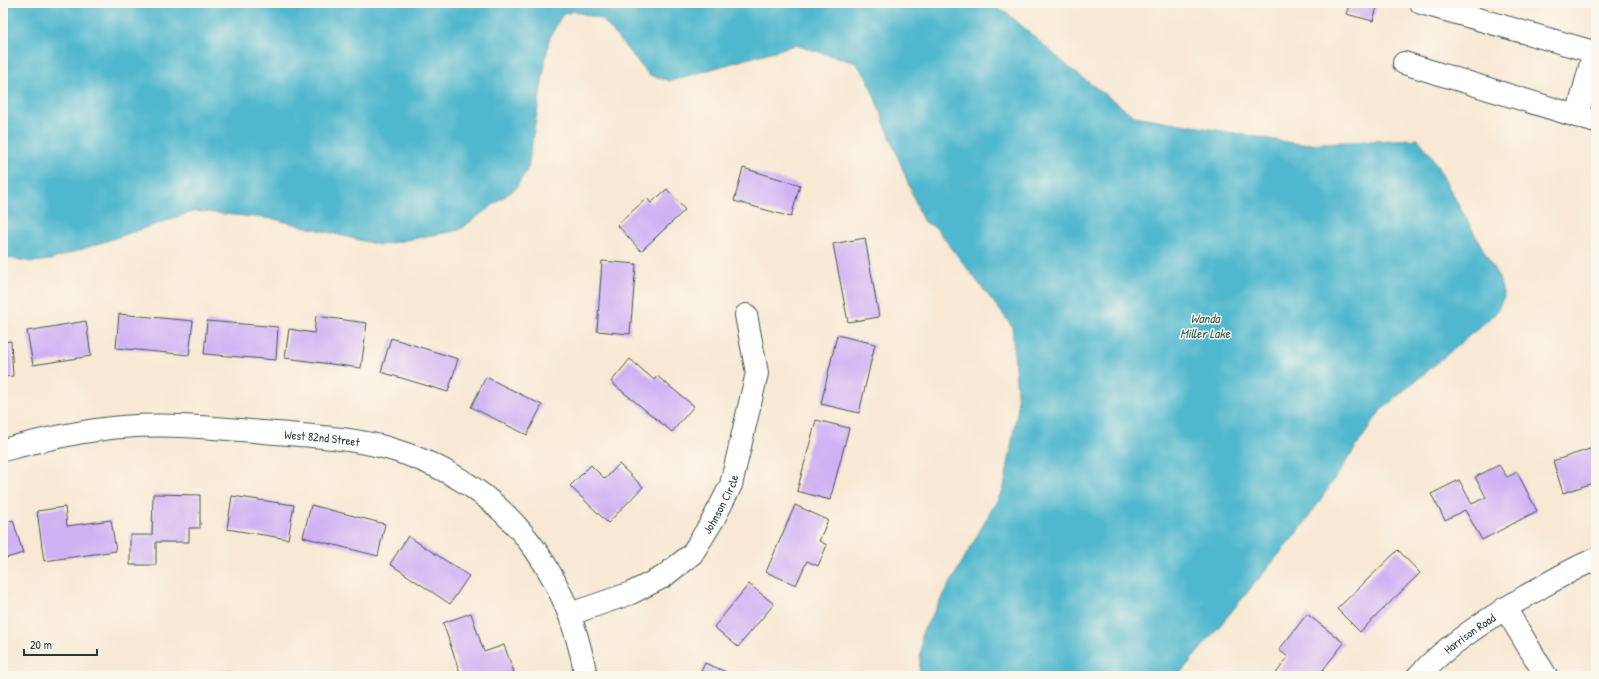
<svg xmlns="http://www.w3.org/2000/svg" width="1599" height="679" font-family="'Patrick Hand',sans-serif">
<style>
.water{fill:#50b7ce;stroke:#387a81}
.building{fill:#d0b1f4}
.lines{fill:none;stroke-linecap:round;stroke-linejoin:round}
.minor-casing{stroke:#40574c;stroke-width:24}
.minor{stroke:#fff;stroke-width:22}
.labels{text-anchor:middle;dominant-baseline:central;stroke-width:3;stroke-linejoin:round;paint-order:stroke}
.street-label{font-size:12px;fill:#1f3d34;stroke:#fbf7ec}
.water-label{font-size:13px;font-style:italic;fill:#2b5c5a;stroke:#fbf7ec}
</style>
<rect width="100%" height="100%" fill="#fbf7ec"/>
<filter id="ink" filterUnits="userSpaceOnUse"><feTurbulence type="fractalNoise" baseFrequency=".025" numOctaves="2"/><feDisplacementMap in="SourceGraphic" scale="8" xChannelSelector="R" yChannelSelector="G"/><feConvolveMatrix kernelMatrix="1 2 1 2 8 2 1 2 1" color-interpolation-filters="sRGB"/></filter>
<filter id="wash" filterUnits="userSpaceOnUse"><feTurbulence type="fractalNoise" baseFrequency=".012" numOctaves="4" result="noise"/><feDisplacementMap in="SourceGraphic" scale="16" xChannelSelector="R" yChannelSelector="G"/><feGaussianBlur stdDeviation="0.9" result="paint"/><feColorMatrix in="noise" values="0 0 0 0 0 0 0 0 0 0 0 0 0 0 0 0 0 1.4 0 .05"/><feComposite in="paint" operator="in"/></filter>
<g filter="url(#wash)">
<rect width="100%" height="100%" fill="#f8e8d4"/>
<path class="water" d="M3,3H983L1006,12L1072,70L1134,116L1299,144L1418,139L1431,155L1499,278L1504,297L1495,314L1381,410L1304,524L1178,676H919L922,633L1004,488L1018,407L1012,326L936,228L923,221L867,78L856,63L795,45L670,81L649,75L602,19L573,11L562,15L549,39L528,168L516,188L459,230L380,245L274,219L195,211L50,260L32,262L3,257Z"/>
<g id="blocks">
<path class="building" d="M1350,3H1378L1373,21L1346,14Z
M743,168L800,185L791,217L734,201Z
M667,189L685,210L641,251L617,225L647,198L651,203Z
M865,238L879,317L848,322L833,244Z
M602,261L636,264L630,334L597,331Z
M119,314L193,321L189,355L116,348Z
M316,316L367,323L361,368L285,358L289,329L314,333Z
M86,321L91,356L33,365L27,331Z
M207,321L278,327L276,360L204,354Z
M837,335L875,344L859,413L821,404Z
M391,338L458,359L448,392L381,372Z
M11,341L13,376L3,377V342Z
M630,359L654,380L657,376L694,406L672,432L611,382Z
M486,377L542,405L527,435L471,407Z
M816,420L849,428L830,500L797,491Z
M1596,447V482L1563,493L1553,461Z
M619,464L643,487L608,523L570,486L591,465L605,479Z
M1499,465L1507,477L1517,472L1537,511L1482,540L1465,510L1445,520L1431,494L1459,480L1472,504L1486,497L1475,477Z
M153,494L200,495V528H189V542H156V565H130V535H152Z
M232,496L294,505L288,539L227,529Z
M311,505L385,524L378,556L303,537Z
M795,505L828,520L819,541L827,545L818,566L807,561L796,585L766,572Z
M65,507L67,526L111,520L116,551L44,561L37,511Z
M13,520L23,553L3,559V523Z
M408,536L469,576L450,604L390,564Z
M1398,550L1420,573L1360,632L1337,609Z
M749,584L774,604L738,647L714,627Z
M471,613L484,652L504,645L514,672L503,676H461L443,623Z
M1307,614L1344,643L1318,676H1274L1288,657L1279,650Z
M705,663L731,674L730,676H699Z
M221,671L250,675V676H220Z"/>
</g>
</g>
<g filter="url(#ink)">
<use href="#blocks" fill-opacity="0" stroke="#40574c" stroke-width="1"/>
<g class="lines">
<g class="minor-casing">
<g id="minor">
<path d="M1421,3L1594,52L1577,116"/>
<path d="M1404,63L1596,122"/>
<path id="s1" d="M3,450C41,440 83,430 122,427C169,423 217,428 264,432C307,436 353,437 394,450C504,484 566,566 586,676"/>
<path d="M1505,608L1546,676"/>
<path id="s2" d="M570,614L631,593L663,577L692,554L713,520L731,485L757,373L746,315"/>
<path id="s3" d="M1418,676C1449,643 1488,619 1526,596C1549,583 1571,569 1596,559"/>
</g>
</g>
<use href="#minor" class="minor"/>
</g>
</g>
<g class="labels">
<g class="street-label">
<text stroke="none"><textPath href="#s1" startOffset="322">West 82nd Street</textPath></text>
<text stroke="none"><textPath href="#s2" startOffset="195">Johnson Circle</textPath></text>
<text stroke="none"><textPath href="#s3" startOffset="67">Harrison Road</textPath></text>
</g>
<g class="water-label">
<text x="1205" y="318">Wanda<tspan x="1205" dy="15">Miller Lake</tspan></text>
</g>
</g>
<rect width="1599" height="679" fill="none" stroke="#fbf7ec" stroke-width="16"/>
<path d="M24 649v6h73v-6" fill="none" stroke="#1f3d34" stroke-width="2"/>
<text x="30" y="649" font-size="12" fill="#1f3d34" stroke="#fbf7ec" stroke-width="3" paint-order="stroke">20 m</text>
</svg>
